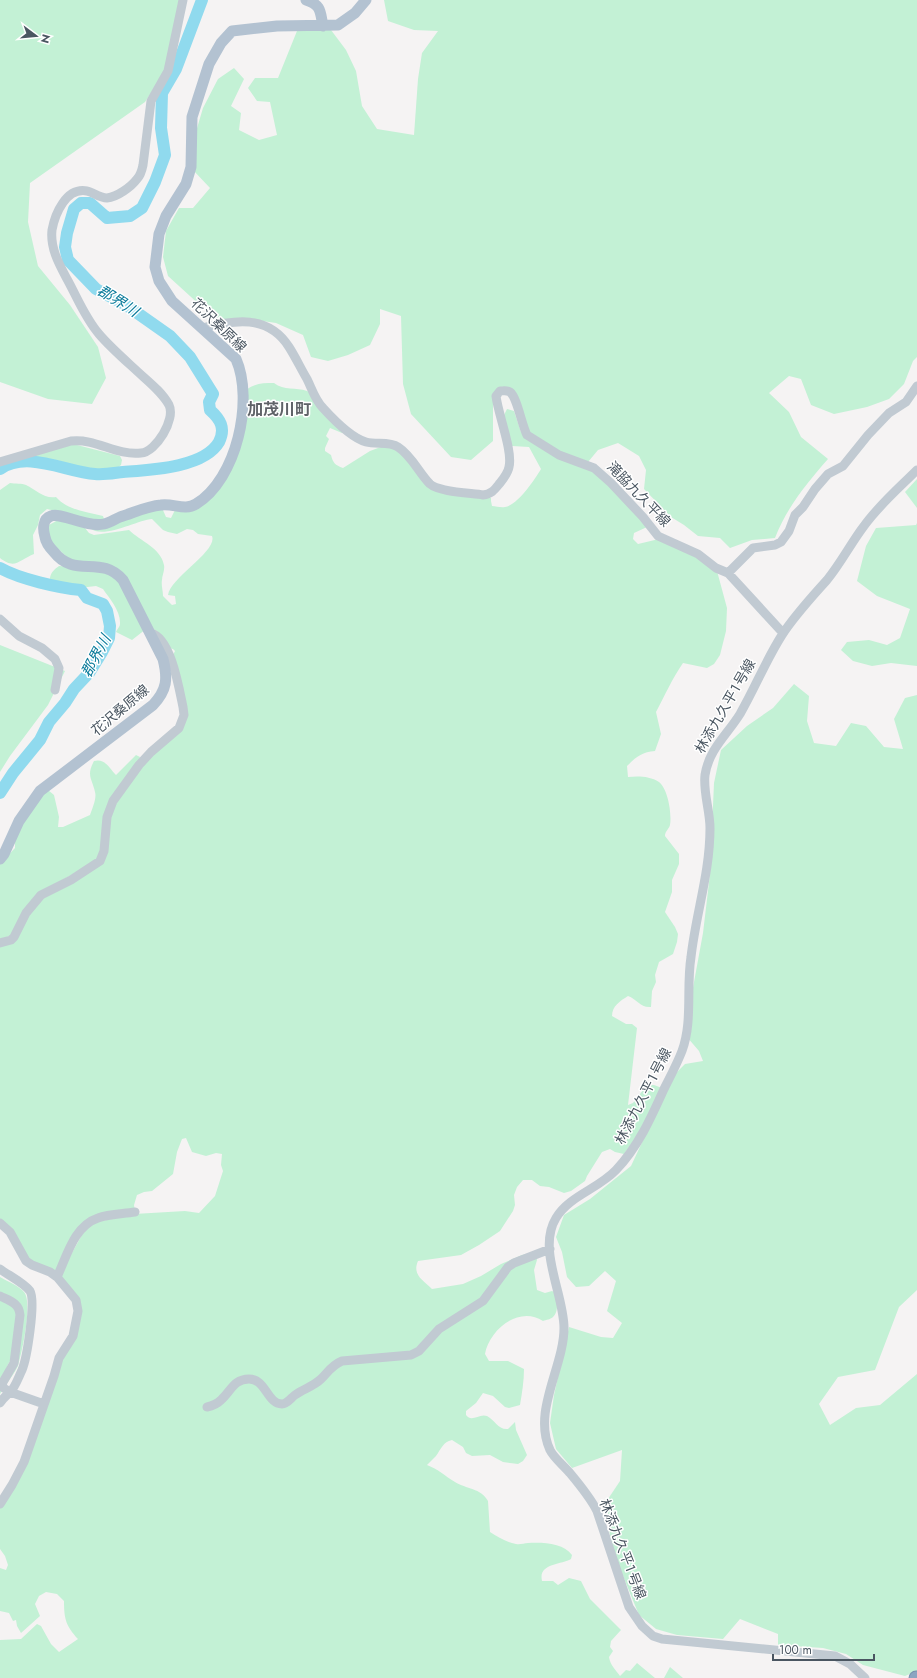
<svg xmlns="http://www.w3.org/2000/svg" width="917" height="1678" font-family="Jost,'Noto Sans JP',sans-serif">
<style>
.green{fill:#c3f1d5}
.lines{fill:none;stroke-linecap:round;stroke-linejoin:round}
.stream{stroke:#90daee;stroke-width:2}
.river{stroke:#90daee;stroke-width:12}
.highway-casing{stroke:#7690ad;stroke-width:15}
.minor{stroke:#c1cad2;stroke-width:9}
.major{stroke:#b3c2d1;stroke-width:11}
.highway{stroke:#8ba5c1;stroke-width:13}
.labels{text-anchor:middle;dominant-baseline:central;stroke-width:3;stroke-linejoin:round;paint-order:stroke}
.street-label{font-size:14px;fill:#4a5661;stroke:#fff}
.water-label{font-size:15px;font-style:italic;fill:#0c7c9b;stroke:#fff}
.quarter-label{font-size:16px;font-weight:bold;fill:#5f6368;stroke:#fff}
</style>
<rect width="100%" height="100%" fill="#f5f3f3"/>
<path class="green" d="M0,0H180L167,62L162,76L145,102L30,183L28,222L38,266L70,305L98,347L106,378L92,404L48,399L0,382Z
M384,0H917V357L913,361L904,384L889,399L867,407L834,414L811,405L801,379L789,376L769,393L789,412L801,437L828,459C807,483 787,507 775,538L752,540L730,548L720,538L698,536L684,525L671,517L644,489L646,470L639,456L618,443L598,450L588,462L557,452L530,434L509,388L493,401V441L471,460L451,457L411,414L403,384L401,316L380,309V324L370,345L348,355L328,361L311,357L303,335L276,323L256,320L237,326L213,317L168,276L163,257L166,231L179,208H193L210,188L193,170L195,135L203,108L218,79L234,68L244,79L231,106L241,113L239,130L259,140L277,135L270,102L257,101L248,88L255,78H278L297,31L331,30L346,50L356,71L362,106L377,129L414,135L418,79L422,53L438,31L414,30L388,21Z
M274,383C284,391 296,387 307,391C315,394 337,423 344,431L342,433L330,428L326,436L329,439L325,448V451L331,455C333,463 335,465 343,468L370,451L386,445L396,448L427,483L487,496L491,498V501L492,506C496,506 501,508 505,507C518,505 535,479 541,469L529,447L512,446L502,419L507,409L514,411L521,432L586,467L604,478L647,527L634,533L633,539L638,544L659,539L698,553L717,571L727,608L726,631L720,655L714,664L707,668L683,663C672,679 665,695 656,712L661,734L655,751C642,752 636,757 627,766L628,777C638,776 650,776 659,782C668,789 672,814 670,825C669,829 665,831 665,836L679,854V864L672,880V892L665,912L675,927L678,934L677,942L673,954L659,962L655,975L656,982L652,991L651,1007C640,1008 637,999 628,996C620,1001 612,1006 612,1016L626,1024H632L637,1028L628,1105L633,1103L647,1085H654L662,1088L639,1133L624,1154L615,1152L610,1149L602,1152L587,1176L585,1181L571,1191L564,1193L549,1187L540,1186L532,1180H523L517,1187L514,1195L515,1205L513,1211L500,1231L479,1245L461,1255L418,1261C412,1275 423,1280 432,1289L463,1284L481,1276L501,1264L522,1255L535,1252L537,1260L534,1270L537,1290L545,1293L552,1291L556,1293C557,1299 559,1312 553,1317C551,1319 546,1320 543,1321C519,1305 489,1330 485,1354L489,1361H508L524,1369C524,1381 522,1393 520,1405L509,1408L505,1407L493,1396L483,1393L476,1403L466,1411V1415C472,1423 479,1413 487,1416C495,1420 498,1430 508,1429L515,1422L516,1430L527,1455L523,1461L518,1464L503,1462L490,1455L472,1456L466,1453L463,1447L452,1440C443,1442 441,1449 436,1456C433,1459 430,1462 427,1465C438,1469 445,1476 455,1482C466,1489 481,1488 488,1501L490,1532C498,1537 506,1542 516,1544C520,1545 524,1543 528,1543C542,1542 564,1543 572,1555L571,1559C561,1565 538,1563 542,1581H553L558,1585L569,1578L581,1581L590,1599L621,1630L611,1641L610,1647L613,1651L609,1657C610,1665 616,1670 620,1676L626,1670L630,1671L637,1663L655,1678H0V1640L21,1639L37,1624L41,1626L51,1644L59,1652L78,1639C66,1626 64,1619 64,1601L57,1594L46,1592L39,1596L35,1604L40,1616L21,1633L17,1626L16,1620L13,1621L9,1613L0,1611V1568L6,1570L8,1565L5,1556L0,1549V1508L12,1489L80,1314L61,1280L63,1269L88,1224L134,1214L185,1211L199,1213L215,1196L223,1171L221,1165L222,1154L216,1153L206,1156L192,1152L186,1138L182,1139L177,1152L173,1174L152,1191L144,1192L137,1195L134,1205L135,1211L90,1219L60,1268L54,1271L32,1263L0,1220V944L14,940L35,903L97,867L110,813L141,766L183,725L172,657L175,651L173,649L169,648L158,632L152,628L125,578L72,562L48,539L49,525L60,519L85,528L89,533L94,535L129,530C140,541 161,548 164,565C165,571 162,575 162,580C161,585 163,591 163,596L172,605L176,604L175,596L168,595C171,577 218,551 212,536L198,534L193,530L187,529L177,534L168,532L163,530L152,519C137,520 103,540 90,528L162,508L166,517L171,518L175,510L179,511L225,478L246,390C255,383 263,383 274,383Z
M70,445H77L120,456L122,460L121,465L116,469L109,471L81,468L67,465L60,461L46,458L32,459L31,455Z
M917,479V508L905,492Z
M10,483C15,484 22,483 26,485C36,490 44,499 56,497C67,510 87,512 103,516L104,519L102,522L47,509L40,515L38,525L33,535L34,554C19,560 15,570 0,558V490Z
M917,523V666L891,663L872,666L853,661L841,650L847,642L869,640L887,645L900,638L910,609L877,596L857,581L866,546L876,528L916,525Z
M59,566L100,569L115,575L146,629L132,640L116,632C117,629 120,627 120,624C121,611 109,598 103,589L96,586L79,588L50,582C49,575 53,570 59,566Z
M0,645L65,671L48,705L10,756L0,772Z
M794,684L809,696L807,721L814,743L836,746L851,723L866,726L884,747L903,749L894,719L905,698L917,695V1290L899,1307L875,1370L838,1377L819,1404L830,1425L856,1408L880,1405L917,1374V1671L905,1676L863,1665L846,1654L823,1648L778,1645V1634L740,1619L723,1639L677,1635L656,1629L639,1615L614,1554L608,1525V1499L620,1481L622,1450L572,1468L556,1449L550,1423L554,1395L569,1327L601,1337L613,1338L622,1323L607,1311L616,1281L605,1271L589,1286L576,1287L567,1277L562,1252L556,1237L564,1215L590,1199L631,1166L673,1076L685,1064L703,1061L699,1051L687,1037L692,993L703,933L710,874L714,783L721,750L747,726L773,708Z
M136,755L140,757L138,763L112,800L100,858L49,888L16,932L0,941V864L15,848V837L40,795L48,790L54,795L59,817L58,827H63L90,815C92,809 97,798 95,792C92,778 86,776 94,761C105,758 109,768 116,775Z
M0,1277C8,1282 18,1285 24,1292C33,1303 22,1352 18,1366C15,1372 10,1379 6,1385L13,1367L21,1313L0,1295Z
M0,1297L18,1309L14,1357C0,1370 9,1380 0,1394Z
M670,1667L683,1678H664Z"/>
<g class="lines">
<path class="stream" d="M0,789L1,790"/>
<path class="river" d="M0,469C27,450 66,472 95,474C104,475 114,473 123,472C149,470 204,468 219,442C226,428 220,419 210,410L209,402L213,394L190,357L170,336L126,305L96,289L68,260L65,247L67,233L74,209L81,203H90L107,218L130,216L142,208L155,182L165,155L161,128L162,93L176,69L202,0
M0,568C19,579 59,588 81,590L87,598L103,604L107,611L110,626L109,638L102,652L89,673L74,689L65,703L49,722L40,740L13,773L0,793"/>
<g class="highway-casing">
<path id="highway" d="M916,1678H917"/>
</g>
<path class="minor" d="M202,328C234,320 268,314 289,347C296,358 301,369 307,379C312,389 315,400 323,408C333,419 352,438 366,442C376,445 389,441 398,447C412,456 419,473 430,484C439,492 471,493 483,495C492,494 495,489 500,483C504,478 508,473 509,467C513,451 498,414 496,396L500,391C503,391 507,390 510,392C517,397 522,426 527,435L559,455L594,468L611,483L643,517L658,536L698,554L716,568L728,573L783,633
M0,462L71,441C96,438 116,456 141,453C156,452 176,419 169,405C162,392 149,382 138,372C125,360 110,347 99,334C85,318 77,297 67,279C59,264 50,248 52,230C55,214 66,187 87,191C93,192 99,198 107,198C117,197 131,187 137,179C141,175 142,170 143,165L151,101L168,71L183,0
M728,573L753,548L775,545L781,542L789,531L795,515L803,507L815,489L828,474L843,466L868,435L889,413L906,402L917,386
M0,619L19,636L42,648L55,659L59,668L55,690
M0,943L11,940L14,937L26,913L41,895L71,880L100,861L104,851L107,817L113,801L139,765L151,752L179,728L184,715L183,707C179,688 171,638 151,633
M0,1223L10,1232L26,1261L32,1265L50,1272L57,1277L76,1300L78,1311L73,1336L59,1358L54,1376L24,1462L12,1485L0,1504
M0,1269C8,1275 24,1283 30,1291C36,1301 27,1358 22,1370C19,1376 15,1388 10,1392C6,1396 3,1398 0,1403
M57,1277C67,1256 74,1226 98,1218C109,1214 122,1214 135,1212
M0,1296C10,1301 19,1303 20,1315L14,1363L3,1382L2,1387L10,1392L44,1404
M207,1407C212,1406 217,1404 221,1400C231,1391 234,1379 249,1379C266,1379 267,1404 282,1404C287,1404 291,1398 295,1395C303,1389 314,1386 321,1379C328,1372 332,1365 342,1361L411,1355L419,1351L439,1329L483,1301L508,1267L514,1263L550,1249
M865,1678L850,1664L835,1656L662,1639L653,1636L642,1626L629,1607L597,1511C590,1497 579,1484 569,1472C563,1465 554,1458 550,1450C532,1411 564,1367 564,1328C564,1294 537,1249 556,1218C569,1196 598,1189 616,1170C638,1147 651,1118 664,1089C670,1077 677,1064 682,1051C693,1021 686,988 691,957C696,913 710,873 710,828C710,811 703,792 705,775C709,749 727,735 740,714C755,688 766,660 782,635C795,615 811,598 827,580C841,563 851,543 864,526C879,505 899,488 917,470"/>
<path class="major" d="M306,0C322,5 320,12 323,26
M0,859L4,854L19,821L40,791L153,705C167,690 168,679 163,659L123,580C101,554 75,579 54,552C50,548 46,543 45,537C43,530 42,519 51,516C61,512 86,528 104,524C109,523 115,519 120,517C133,513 147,506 161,505C173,503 185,511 196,504C237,479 254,400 236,359L172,301L159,281L155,267L159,234L166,216L186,184L191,167L192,117L209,64L221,43L232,31L277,26L338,25L355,13L366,0"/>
<use href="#highway" class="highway"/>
</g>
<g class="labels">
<g class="street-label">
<text transform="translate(219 325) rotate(44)">花沢桑原線</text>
<text transform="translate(639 494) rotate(46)">滝脇九久平線</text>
<text transform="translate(725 706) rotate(-60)">林添九久平１号線</text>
<text transform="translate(120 710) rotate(-40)">花沢桑原線</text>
<text transform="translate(643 1096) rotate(-63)">林添九久平１号線</text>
<text transform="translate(623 1549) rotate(69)">林添九久平１号線</text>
</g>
<g class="water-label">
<text transform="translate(118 301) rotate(32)">郡界川</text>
<text transform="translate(96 656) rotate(-62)">郡界川</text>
</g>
<g class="quarter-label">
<text x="279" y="409">加茂川町</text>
</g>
</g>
<g transform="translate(36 36) rotate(106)" stroke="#ffffff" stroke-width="3" paint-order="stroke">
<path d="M0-3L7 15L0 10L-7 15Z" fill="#4a5661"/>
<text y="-6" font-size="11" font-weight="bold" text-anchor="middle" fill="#4a5661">N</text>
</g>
<path d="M773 1654v6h101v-6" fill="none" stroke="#4a5661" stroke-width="2"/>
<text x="779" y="1654" font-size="12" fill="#4a5661" stroke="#ffffff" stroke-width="3" paint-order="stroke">100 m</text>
</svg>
